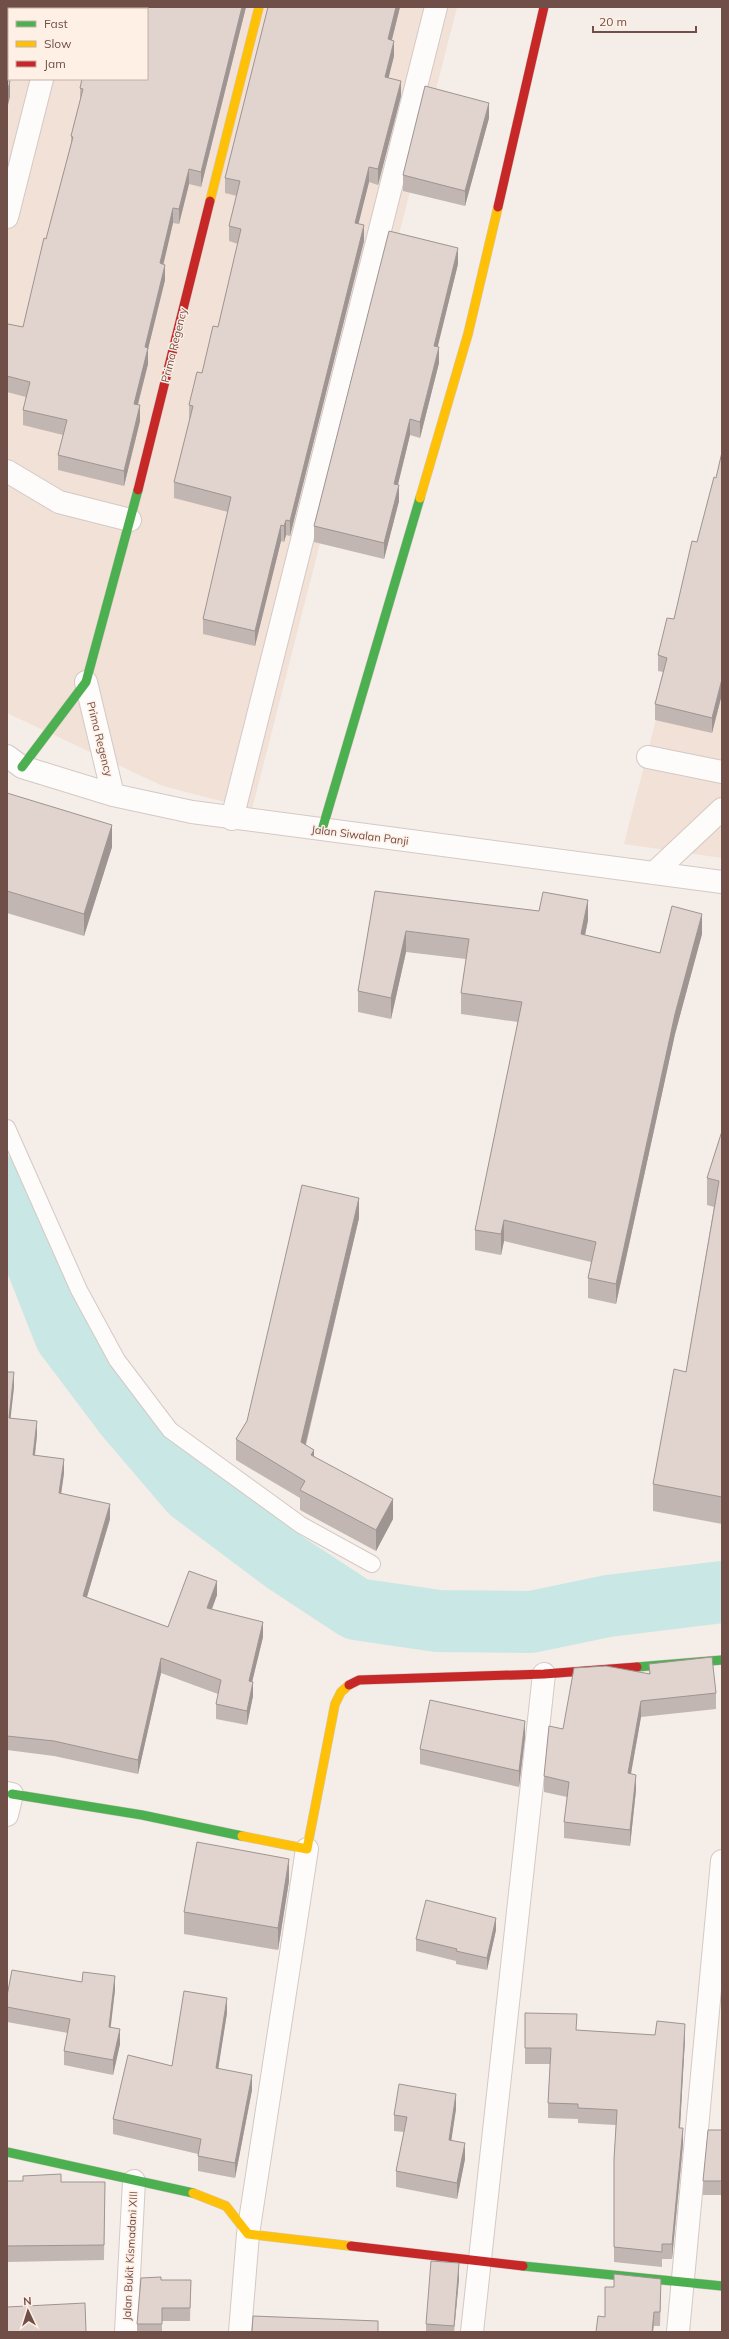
<svg xmlns="http://www.w3.org/2000/svg" width="729" height="2339" font-family="Mulish,sans-serif">
<style>
.residential{fill:#f1e1d7;fill-rule:evenodd}
.lines{fill:none;stroke-linecap:round;stroke-linejoin:round}
.river{stroke:#c9e7e4;stroke-width:62}
.lane-casing{stroke:#d4c9c4;stroke-width:18}
.street-casing{stroke:#d4c9c4;stroke-width:24}
.fast-casing{stroke:#d4c8c4;stroke-width:10}
.slow-casing{stroke:#d4c8c4;stroke-width:10}
.jam-casing{stroke:#d4c8c4;stroke-width:10}
.lane{stroke:#fefcfb;stroke-width:16}
.street{stroke:#fefcfb;stroke-width:22}
.fast{stroke:#4caf50;stroke-width:9}
.slow{stroke:#ffc107;stroke-width:9}
.jam{stroke:#c62828;stroke-width:9}
.wall{fill:#c2b6b2}
.shaded-wall{fill:#9e9491}
.building{fill:#e1d4cf;stroke:#9e9491}
.labels{text-anchor:middle;dominant-baseline:central;stroke-width:3;stroke-linejoin:round;paint-order:stroke}
.street-label{font-size:11px;fill:#714f49;stroke:#fff0e6}
</style>
<rect width="100%" height="100%" fill="#f5ede7"/>
<path class="residential" d="M7,7H457L252,809L163,786L7,713ZM9,9H147V79H9Z
M722,463V858L624,844Z"/>
<g class="lines">
<path class="river" d="M7,1187L65,1335L126,1416L191,1492L283,1561L356,1609L438,1621L531,1622L608,1606L722,1592"/>
<g class="lane-casing">
<path id="lane" d="M7,1128L79,1290L117,1360L170,1430L301,1525L372,1564"/>
</g>
<g class="street-casing">
<path id="street" d="M60,9V7
M7,217L42,79
M7,471L59,502L130,520
M86,682L113,795
M7,756L22,767L113,795L192,812L722,882
M648,757L722,772
M232,819L436,7
M655,872L722,809
M7,1793L12,1794L7,1815
M126,2332L134,2181
M240,2332L248,2234L307,1849
M472,2332L544,1674
M678,2332L722,1861"/>
</g>
<g class="fast-casing">
<path id="fast" d="M22,767L86,682L138,490
M322,830L420,498
M637,1667L722,1660
M12,1794L142,1815L242,1836
M7,2152L193,2193
M523,2266L722,2286"/>
</g>
<g class="slow-casing">
<path id="slow" d="M210,201L259,7
M420,498L468,334L498,207
M242,1836L307,1849L335,1704L341,1692L349,1685
M193,2193L226,2206L248,2234L351,2246"/>
</g>
<g class="jam-casing">
<path id="jam" d="M498,207L544,7
M138,490L210,201
M349,1685L359,1680L544,1674L637,1667
M351,2246L523,2266"/>
</g>
<use href="#lane" class="lane"/>
<use href="#street" class="street"/>
<use href="#fast" class="fast"/>
<use href="#slow" class="slow"/>
<use href="#jam" class="jam"/>
</g>
<path class="wall" d="M246,7L201,187L189,184L179,224L173,223L163,264L165,280L148,349V364L138,405L140,421L124,486L58,470V455L63,435L23,425V410L26,397L7,392V327H23L71,144V136L80,101V88L147,9H92V8Z
M268,7H400L392,40L394,56L388,78L401,96L378,185L369,182L358,224L364,241L290,536L286,535L284,542L281,541L255,646L203,634V619L228,512L174,498V482L190,420H189V405L202,373L218,327L238,244L229,241V226L237,196L225,193V178Z
M489,118L465,206L403,191V175Z
M458,264L437,347L439,363L420,438L410,435L398,485L399,501L384,559L314,542V526Z
M722,452V694L712,733L655,720V704L663,672L658,671V655L674,619L716,478Z
M7,793L112,847L84,936L7,913Z
M375,891L588,920L585,935L660,953L702,934L675,1034L616,1304L588,1298V1278L591,1262L504,1241L501,1255L475,1250V1230L518,1022L461,1014V993L466,959L406,952L391,1019L358,1012V991Z
M722,1131V1524L653,1511V1484L686,1372L714,1207L707,1205V1178Z
M359,1218L306,1445L314,1456L393,1519L376,1551L300,1510V1498L236,1460V1439L247,1421Z
M7,1372L14,1387L10,1418L37,1435L35,1456L64,1473L61,1494L110,1519L87,1597L168,1627L217,1595L211,1609L263,1637L252,1681L253,1696L247,1725L216,1719V1704L218,1694L161,1673L138,1774L54,1756L7,1750Z
M649,1664L716,1693V1709L641,1717L631,1774L636,1790L630,1846L564,1838V1822L567,1797L544,1792V1776L649,1674Z
M525,1737L519,1787L420,1764V1749Z
M289,1881L278,1950L184,1934V1912Z
M496,1930L487,1970L456,1964V1961L416,1951V1939Z
M115,1990L110,2027L120,2044L113,2075L64,2065V2051L68,2033L7,2022V1996Z
M227,2013L218,2068L252,2090L235,2178L198,2171V2154L113,2134V2119L172,2066Z
M525,2013L577,2030L685,2039L680,2128L683,2144L672,2259H662V2267L614,2262V2159L616,2125L578,2123V2119L548,2118V2103L550,2064H525Z
M456,2109L451,2140L465,2159L457,2199L396,2187V2171L404,2132L394,2131V2115Z
M722,2130V2195H703V2181Z
M7,2181L61,2182H105L104,2260L7,2262Z
M459,2279L454,2332H426V2324Z
M161,2280H191L190,2321H162V2332H137V2324Z
M661,2292L660,2326H654L653,2332H596L605,2317Z"/>
<path class="shaded-wall" d="M18,7H22L21,9H17Z
M242,7H246L201,187V172Z
M396,7H400L388,55V39Z
M394,41V56L385,92V77Z
M9,42V58L7,66V50Z
M10,81V97L7,109V93Z
M401,81V96L378,185V169Z
M489,103V118L465,206V191Z
M369,167V182L355,238V223Z
M189,169V184L179,224V209Z
M173,208V223L160,279V263Z
M364,225V241L290,536V521Z
M458,248V264L434,362V346Z
M165,265V280L148,349V364L134,419V404L145,347Z
M439,347V363L420,438V422Z
M140,405V421L124,486V471Z
M410,419V435L394,500V484Z
M399,485V501L384,559V543Z
M286,520V535L284,542V526Z
M281,525V541L255,646V631Z
M722,679V694L712,733V718Z
M112,825V847L84,936V914Z
M588,900V920L581,955V934Z
M702,914V934L675,1034L616,1304V1284L675,1014Z
M406,931V952L391,1019V998Z
M359,1198V1218L301,1463V1442Z
M504,1220V1241L501,1255V1234Z
M14,1372V1387L9,1433V1418Z
M37,1421V1435L33,1470V1455Z
M314,1450V1470L311,1455Z
M64,1459V1473L59,1508V1493Z
M393,1499V1519L376,1551V1530Z
M110,1504V1519L83,1610V1596Z
M217,1581V1595L207,1623V1608Z
M263,1622V1637L249,1695V1681Z
M161,1658V1673L138,1774V1760Z
M253,1682V1696L247,1725V1711Z
M641,1701V1717L628,1789V1773Z
M525,1721V1737L519,1787V1771Z
M636,1775V1790L630,1846V1830Z
M289,1859V1881L278,1950V1928Z
M496,1918V1930L487,1970V1958Z
M115,1976V1990L109,2042V2027Z
M227,1998V2013L216,2083V2068Z
M685,2024V2039L679,2144V2128Z
M120,2029V2044L113,2075V2060Z
M252,2075V2090L235,2178V2163Z
M456,2094V2109L449,2156V2140Z
M683,2128V2144L672,2259V2244Z
M465,2143V2159L457,2199V2183Z
M459,2263V2279L454,2332Z
M654,2312L653,2332H652Z"/>
<path class="building" d="M7,7H18L17,9H9V42L7,50Z
M92,7H242L201,172L189,169L179,209L173,208L160,263L165,265L145,347L148,348L134,404L140,405L124,471L58,455L67,420L23,410L30,382L7,376V327L8,324L23,327L44,238L46,239L73,137L71,136L83,89L80,88L82,79H147V9H96L92,8Z
M268,7H396L388,39L394,41L385,77L401,81L378,169L369,167L355,223L364,225L290,521L286,520L284,526L281,525L255,631L203,619L231,497L174,482L193,406L189,405L197,372L202,373L213,326L218,327L241,229L229,226L240,181L225,178Z
M7,81H10L7,93Z
M425,86L489,103L465,191L403,175Z
M389,231L458,248L434,346L439,347L420,422L410,419L394,484L399,485L384,543L314,526Z
M722,452V679L712,718L655,704L667,658L658,655L667,618L674,619L692,541L697,542L714,477L716,478Z
M7,793L112,825L84,914L7,891Z
M375,891L539,911L543,892L588,900L581,934L660,953L672,906L702,914L675,1014L616,1284L588,1278L596,1242L504,1220L501,1234L475,1230L522,1002L461,993L469,939L406,931L391,998L358,991Z
M722,1131V1497L653,1484L674,1369L686,1372L719,1181L707,1178Z
M302,1185L359,1198L301,1442L314,1450L311,1455L393,1499L376,1530L300,1490L305,1481L236,1439L247,1421Z
M7,1372H14L9,1418L37,1421L33,1455L64,1459L59,1493L110,1504L83,1596L168,1627L189,1571L217,1581L207,1608L263,1622L249,1681L253,1682L247,1711L216,1704L221,1680L161,1658L138,1760L54,1741L7,1736Z
M712,1657L716,1693L641,1701L628,1773L636,1775L630,1830L564,1822L569,1782L544,1776L549,1726L563,1729L574,1668L606,1666L650,1674L649,1664Z
M430,1700L525,1721L519,1771L420,1749Z
M197,1842L289,1859L278,1928L184,1912Z
M426,1900L496,1918L487,1958L456,1951L457,1949L416,1939Z
M12,1970L82,1982L83,1972L115,1976L109,2027L120,2029L113,2060L64,2051L70,2019L7,2007V1996Z
M184,1991L227,1998L216,2068L252,2075L235,2163L198,2156L201,2139L113,2119L128,2055L172,2066Z
M525,2013L577,2014L576,2030L655,2035L657,2021L685,2024L679,2128H683L672,2244H662V2252L614,2247V2159L617,2110L578,2108V2104L548,2103L551,2048H525Z
M399,2084L456,2094L449,2140L465,2143L457,2183L396,2171L407,2117L394,2115Z
M708,2130H722V2181H703Z
M61,2174V2182H105L104,2245L7,2246V2181H23V2176Z
M431,2261L459,2263L454,2326L426,2324Z
M614,2274L661,2279L660,2312H654L652,2332H596L598,2316L605,2317V2287H614Z
M161,2277V2280H191L190,2308H162V2324H137L141,2278Z
M85,2303L86,2332H7V2307Z
M253,2316L378,2321V2332H252Z"/>
<g class="labels">
<g class="street-label">
<text transform="translate(174 345) rotate(-76)">Prima Regency</text>
<text transform="translate(100 739) rotate(76)">Prima Regency</text>
<text transform="translate(360 835) rotate(7)">Jalan Siwalan Panji</text>
<text transform="translate(130 2256) rotate(-87)">Jalan Bukit Kismadani XIII</text>
</g>
</g>
<rect width="729" height="2339" fill="none" stroke="#714f49" stroke-width="16"/>
<rect x="8" y="8" width="140" height="72" fill="#fff0e6" stroke="#c6b0a7"/>
<rect x="16" y="21" width="20" height="6" fill="#4caf50" stroke="#c6b0a7"/>
<text x="44" y="28" font-size="12" fill="#714f49">Fast</text>
<rect x="16" y="41" width="20" height="6" fill="#ffc107" stroke="#c6b0a7"/>
<text x="44" y="48" font-size="12" fill="#714f49">Slow</text>
<rect x="16" y="61" width="20" height="6" fill="#c62828" stroke="#c6b0a7"/>
<text x="44" y="68" font-size="12" fill="#714f49">Jam</text>
<g transform="translate(28 2311) rotate(356)" stroke="#fff0e6" stroke-width="3" paint-order="stroke">
<path d="M0-3L7 15L0 10L-7 15Z" fill="#714f49"/>
<text y="-6" font-size="11" font-weight="bold" text-anchor="middle" fill="#714f49">N</text>
</g>
<path d="M593 26v6h103v-6" fill="none" stroke="#714f49" stroke-width="2"/>
<text x="599" y="26" font-size="12" fill="#714f49" stroke="#fff0e6" stroke-width="3" paint-order="stroke">20 m</text>
</svg>
